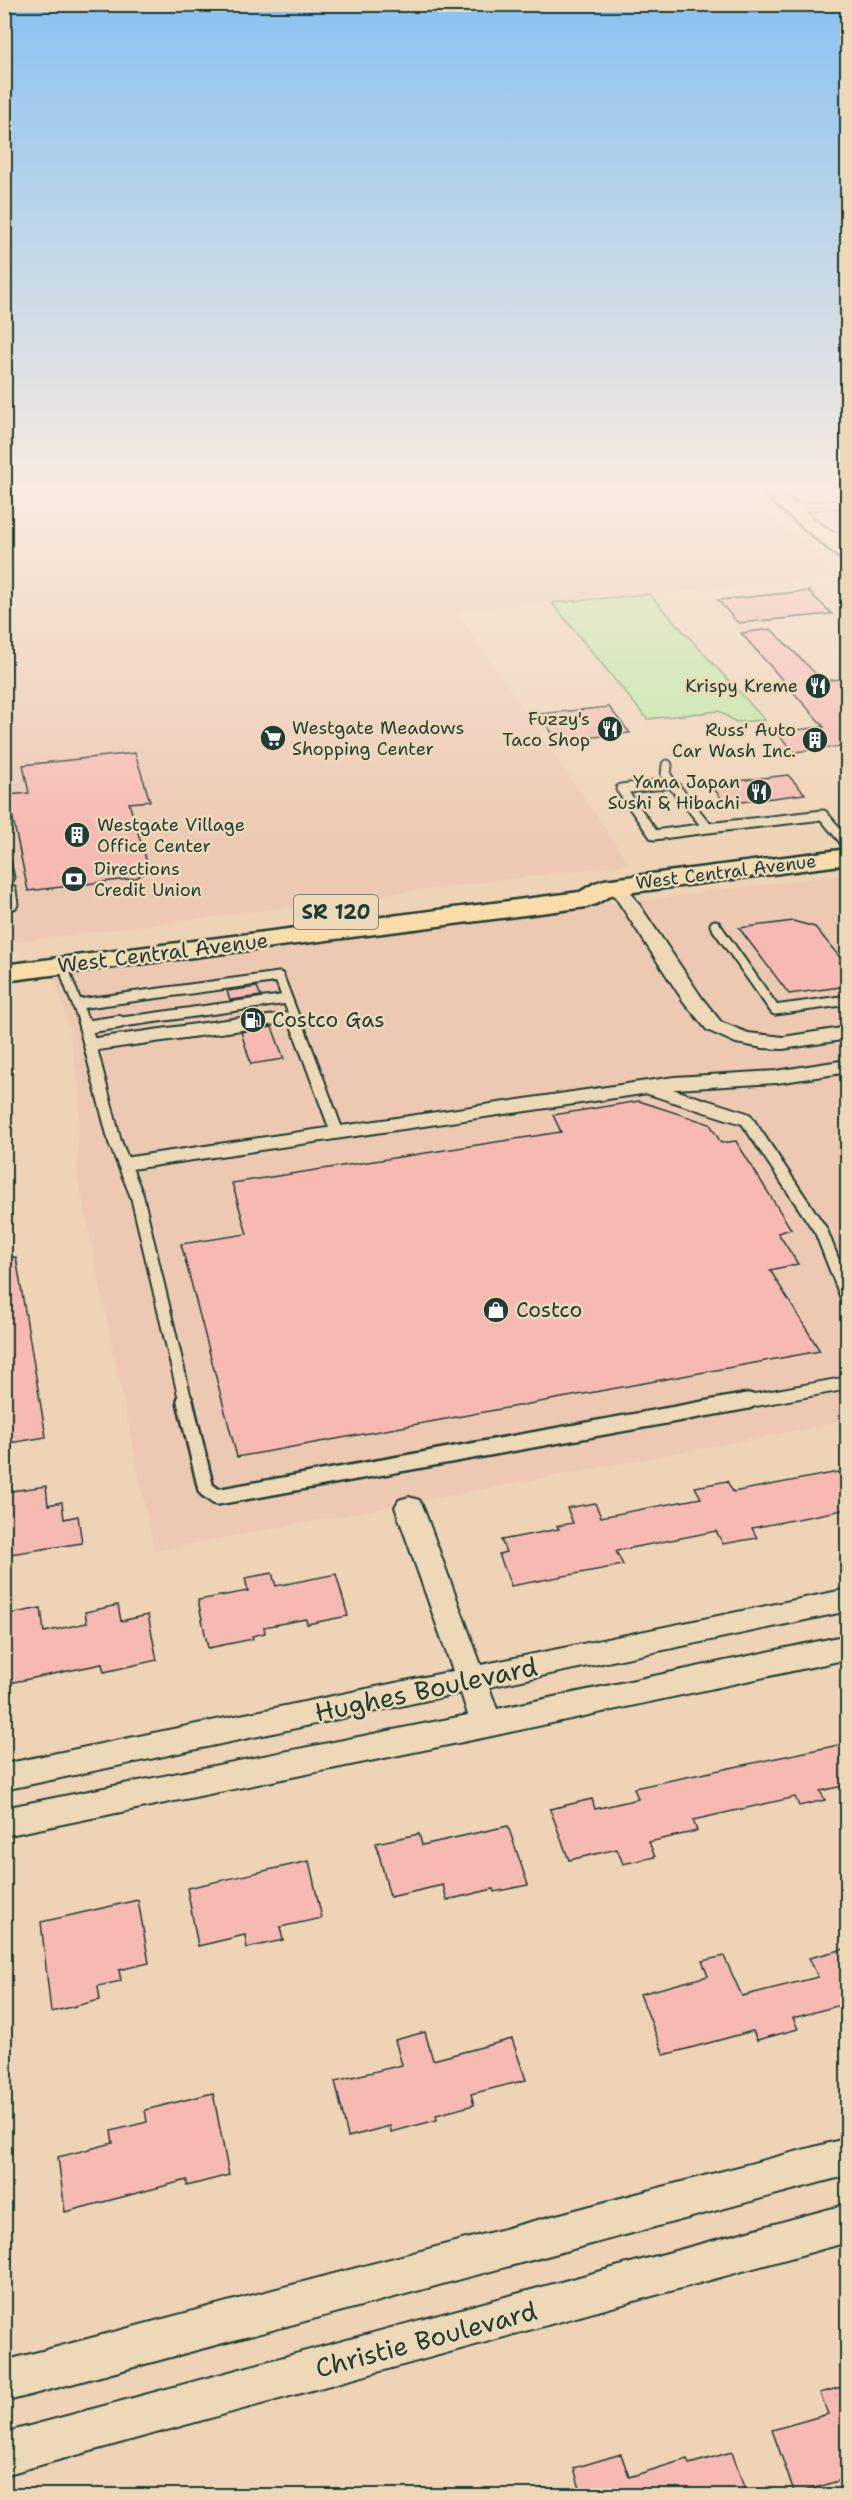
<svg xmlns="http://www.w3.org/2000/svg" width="852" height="2500" font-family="'Shantell Sans',sans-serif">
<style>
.built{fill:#edc9b3}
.green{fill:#bde7a4;stroke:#6e926c;stroke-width:1.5}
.building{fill:#f6bab2;stroke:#1f3d34;stroke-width:1.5}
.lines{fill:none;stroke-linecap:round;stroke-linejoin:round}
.service-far3-casing{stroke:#1f3d34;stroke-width:10}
.service-far2-casing{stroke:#1f3d34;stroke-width:13}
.service-far1-casing{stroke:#1f3d34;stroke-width:16}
.service-casing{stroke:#1f3d34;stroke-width:20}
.minor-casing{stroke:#1f3d34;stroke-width:4}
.primary-casing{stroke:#1f3d34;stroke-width:5}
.service-far3{stroke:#edd9b8;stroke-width:8}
.service-far2{stroke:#edd9b8;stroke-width:9}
.service-far1{stroke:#edd9b8;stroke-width:12}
.service{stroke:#edd9b8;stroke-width:15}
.minor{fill:#edd9b8;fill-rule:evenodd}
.primary{fill:#faddab;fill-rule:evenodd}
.labels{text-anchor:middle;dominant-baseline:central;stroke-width:5;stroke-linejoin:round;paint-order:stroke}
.far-poi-label{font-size:18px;fill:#1f3d34;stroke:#edd9b8;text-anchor:end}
.far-street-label{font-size:18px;fill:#1f3d34;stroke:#edd9b8}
.shield{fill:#edd9b8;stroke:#5d6c5c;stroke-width:1.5}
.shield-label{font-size:20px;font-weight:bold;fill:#1f3d34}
.street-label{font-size:21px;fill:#1f3d34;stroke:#edd9b8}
.poi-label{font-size:21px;fill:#1f3d34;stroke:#edd9b8;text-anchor:start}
.near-street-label{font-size:26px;fill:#1f3d34;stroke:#edd9b8}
</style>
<rect width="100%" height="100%" fill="#efd3b7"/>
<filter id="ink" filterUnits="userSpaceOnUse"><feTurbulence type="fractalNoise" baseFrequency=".0167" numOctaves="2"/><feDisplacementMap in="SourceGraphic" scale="12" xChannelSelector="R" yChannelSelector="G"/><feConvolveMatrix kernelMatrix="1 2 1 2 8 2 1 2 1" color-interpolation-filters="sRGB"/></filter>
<g filter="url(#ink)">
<path class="built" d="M4,493H743L845,577L456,611L629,864L8,943L4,922Z
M799,493H847V532Z
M847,874V1421L154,1551L77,1173L80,1094L67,1022L54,974Z"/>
<path class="green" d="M649,594L765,720L736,722L719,711L647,719L552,603Z"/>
<path class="building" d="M808,591L832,614L738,623L718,600Z
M771,629L823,681L848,678V751L843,746L795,752L775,732L824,727L741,633Z
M609,707L630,733L558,741L538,714Z
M135,753L150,801L129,803L148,866L145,873L136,878L28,891L8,795L29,793L23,765Z
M788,775L805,794L726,804L710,784Z
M793,921L815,927L848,967V986L789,994L739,928Z
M257,987L261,996L230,1000L227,991Z
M272,1027L284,1059L251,1064L241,1032Z
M639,1101L710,1124L721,1143L736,1141L791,1229L778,1233L798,1264L770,1270L820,1351L237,1457L181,1244L247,1234L232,1183L561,1132L553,1115Z
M16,1257L46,1437L4,1444V1258Z
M838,1472L848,1488V1509L752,1528L757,1538L723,1544L716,1531L616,1551L623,1565L511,1586L499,1554L506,1552L501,1540L559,1529L557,1526L573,1523L567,1508L595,1503L601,1517L701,1498L695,1487L727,1481L733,1492Z
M46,1486L48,1505L62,1502L64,1519L78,1516L82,1543L4,1555V1492Z
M272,1573L276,1586L336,1574L348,1616L307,1624L306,1619L264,1627L265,1633L252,1636L253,1639L208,1648L198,1600L248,1591L245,1578Z
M118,1605L121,1621L148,1615L157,1660L104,1672L102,1664L4,1684V1615L41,1608L44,1632L87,1623L85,1612Z
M848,1743V1785L820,1791L825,1800L799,1806L795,1797L693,1820L697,1831L649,1842L655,1857L623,1864L617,1849L569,1860L550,1809L592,1799L595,1809L638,1799L634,1788Z
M508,1826L528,1885L494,1892L493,1889L447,1900L443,1885L390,1897L376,1843L419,1834L422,1845Z
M309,1861L322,1918L280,1927L283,1940L247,1948L245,1935L198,1946L187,1888Z
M138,1900L149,1963L119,1970L121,1981L98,1986L100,2000L51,2012L41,1922Z
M848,1948V2003L793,2018L798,2029L757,2040L753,2031L664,2055L640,1994L708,1976L702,1961L724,1956L742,1996L818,1977L809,1958Z
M425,2032L433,2060L512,2039L526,2080L471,2094L474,2105L436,2115L437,2120L391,2132L390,2126L348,2137L335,2081L402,2065L395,2040Z
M213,2093L229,2175L187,2186V2180L65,2212L58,2157L113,2143L111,2131L147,2122L145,2110Z
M848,2385V2478L795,2494L772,2430L828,2414L820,2393Z
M732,2452L747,2496H582L574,2468L621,2454L629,2477L687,2459L689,2464Z"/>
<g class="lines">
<g class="service-far3-casing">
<path id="service-far3" d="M789,508L848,503
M824,537L848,535"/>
</g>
<g class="service-far2-casing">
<path id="service-far2" d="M667,765L666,776L708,828L823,815L848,845
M672,783L621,789L654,835L708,828
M4,857L9,878
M11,890L13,904
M715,925L775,1010L848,1000
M64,965C67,985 79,1004 84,1024
M79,1004L279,977L297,1024
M108,1024L287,999
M244,1024L293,1017"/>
</g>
<g class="service-far1-casing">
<path id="service-far1" d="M84,1022L115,1142L137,1196L186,1403
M296,1022L337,1132
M85,1027L119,1022
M90,1045L255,1022
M649,1088L746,1119L821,1231L848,1300
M124,1164L675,1083L776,1077L848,1066
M739,1403L848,1383"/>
</g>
<g class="service-casing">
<path id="service" d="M185,1401L206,1489L217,1497L748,1401"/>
</g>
<g class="minor-casing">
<path id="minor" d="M617,880L624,882L702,998L721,1022L748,1033L783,1037L848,1027V1039L783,1049L763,1048L736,1043L707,1030L684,1002L608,886L610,882Z
M409,1497L419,1500L423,1507L481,1665L848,1589V1611L489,1687L497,1709L848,1635V1659L487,1737L4,1836V1808L468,1715L461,1693L4,1790V1764L453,1671L395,1507L399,1500Z
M848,2138V2175L4,2402V2361Z
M848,2204V2242L4,2475V2433Z"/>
</g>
<g class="primary-casing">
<path id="primary" d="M762,493H781L848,545V560L841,559Z
M848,849V864L611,895L596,904L587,907L4,981V965L580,892L595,883L604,880Z"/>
</g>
<use href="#service-far3" class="service-far3"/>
<use href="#service-far2" class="service-far2"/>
<use href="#service-far1" class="service-far1"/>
<use href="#service" class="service"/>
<use href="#minor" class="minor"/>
<use href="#primary" class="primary"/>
</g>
</g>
<linearGradient id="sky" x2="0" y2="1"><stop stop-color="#8ac2f1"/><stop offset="0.58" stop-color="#f8ebdf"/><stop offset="1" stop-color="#f8ebdf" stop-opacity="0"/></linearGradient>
<rect width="852" height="843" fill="url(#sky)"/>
<defs>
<g id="restaurant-disc" transform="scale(1.35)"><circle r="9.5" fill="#1f3d34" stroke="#edd9b8"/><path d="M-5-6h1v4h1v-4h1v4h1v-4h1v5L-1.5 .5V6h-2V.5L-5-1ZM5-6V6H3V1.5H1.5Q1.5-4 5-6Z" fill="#fff"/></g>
<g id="supermarket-disc" transform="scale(1.35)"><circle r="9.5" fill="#1f3d34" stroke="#edd9b8"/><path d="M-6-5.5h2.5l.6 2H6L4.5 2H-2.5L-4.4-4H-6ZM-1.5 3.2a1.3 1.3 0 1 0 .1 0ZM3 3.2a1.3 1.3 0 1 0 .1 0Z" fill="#fff"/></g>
<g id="building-disc" transform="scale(1.35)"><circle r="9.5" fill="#1f3d34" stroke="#edd9b8"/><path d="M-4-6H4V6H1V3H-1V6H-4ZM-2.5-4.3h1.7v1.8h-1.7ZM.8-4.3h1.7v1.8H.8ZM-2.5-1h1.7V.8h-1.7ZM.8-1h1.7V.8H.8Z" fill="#fff"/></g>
<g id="bank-disc" transform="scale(1.35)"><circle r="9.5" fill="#1f3d34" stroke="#edd9b8"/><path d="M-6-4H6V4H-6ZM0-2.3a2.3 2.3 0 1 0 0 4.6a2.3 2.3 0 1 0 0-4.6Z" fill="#fff"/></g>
<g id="fuel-disc" transform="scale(1.35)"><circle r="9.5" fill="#1f3d34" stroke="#edd9b8"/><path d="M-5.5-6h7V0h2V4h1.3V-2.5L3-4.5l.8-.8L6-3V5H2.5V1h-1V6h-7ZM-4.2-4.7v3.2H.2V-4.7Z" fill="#fff"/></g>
<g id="shop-disc" transform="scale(1.35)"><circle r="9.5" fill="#1f3d34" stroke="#edd9b8"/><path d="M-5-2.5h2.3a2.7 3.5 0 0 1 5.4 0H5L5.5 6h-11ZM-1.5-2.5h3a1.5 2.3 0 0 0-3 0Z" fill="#fff"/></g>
</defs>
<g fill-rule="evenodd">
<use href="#restaurant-disc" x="818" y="686"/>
<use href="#restaurant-disc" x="610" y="729"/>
<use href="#supermarket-disc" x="273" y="738"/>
<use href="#building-disc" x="815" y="740"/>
<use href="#restaurant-disc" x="759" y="792"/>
<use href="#building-disc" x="77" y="835"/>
<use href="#bank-disc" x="74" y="879"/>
<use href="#fuel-disc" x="253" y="1020"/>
<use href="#shop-disc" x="496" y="1310"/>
</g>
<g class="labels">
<g class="far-poi-label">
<text x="798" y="686">Krispy Kreme</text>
<text x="590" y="719">Fuzzy's<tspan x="590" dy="21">Taco Shop</tspan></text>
<text x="292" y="728" text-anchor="start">Westgate Meadows<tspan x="292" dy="21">Shopping Center</tspan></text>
<text x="796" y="730">Russ' Auto<tspan x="796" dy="21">Car Wash Inc.</tspan></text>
<text x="740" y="782">Yama Japan<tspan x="740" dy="21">Sushi &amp; Hibachi</tspan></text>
<text x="97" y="825" text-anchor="start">Westgate Village<tspan x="97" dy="21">Office Center</tspan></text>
<text x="94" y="869" text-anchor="start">Directions<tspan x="94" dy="21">Credit Union</tspan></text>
</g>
<g class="far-street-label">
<text transform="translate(726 872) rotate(-7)">West Central Avenue</text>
</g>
<rect class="shield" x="294" y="895" width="84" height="34" rx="4.5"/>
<g class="shield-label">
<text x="336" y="912">SR 120</text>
</g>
<g class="street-label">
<text transform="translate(163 953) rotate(-7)">West Central Avenue</text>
</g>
<g class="poi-label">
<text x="272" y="1020">Costco Gas</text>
<text x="516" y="1310">Costco</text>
</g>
<g class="near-street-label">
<text transform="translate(426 1689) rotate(-12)">Hughes Boulevard</text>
<text transform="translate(426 2339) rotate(-15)">Christie Boulevard</text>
</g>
</g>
<rect width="852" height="2500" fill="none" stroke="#edd9b8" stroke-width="24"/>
<rect x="12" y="12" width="828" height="2476" fill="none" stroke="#1f3d34" stroke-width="2" filter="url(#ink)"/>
</svg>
